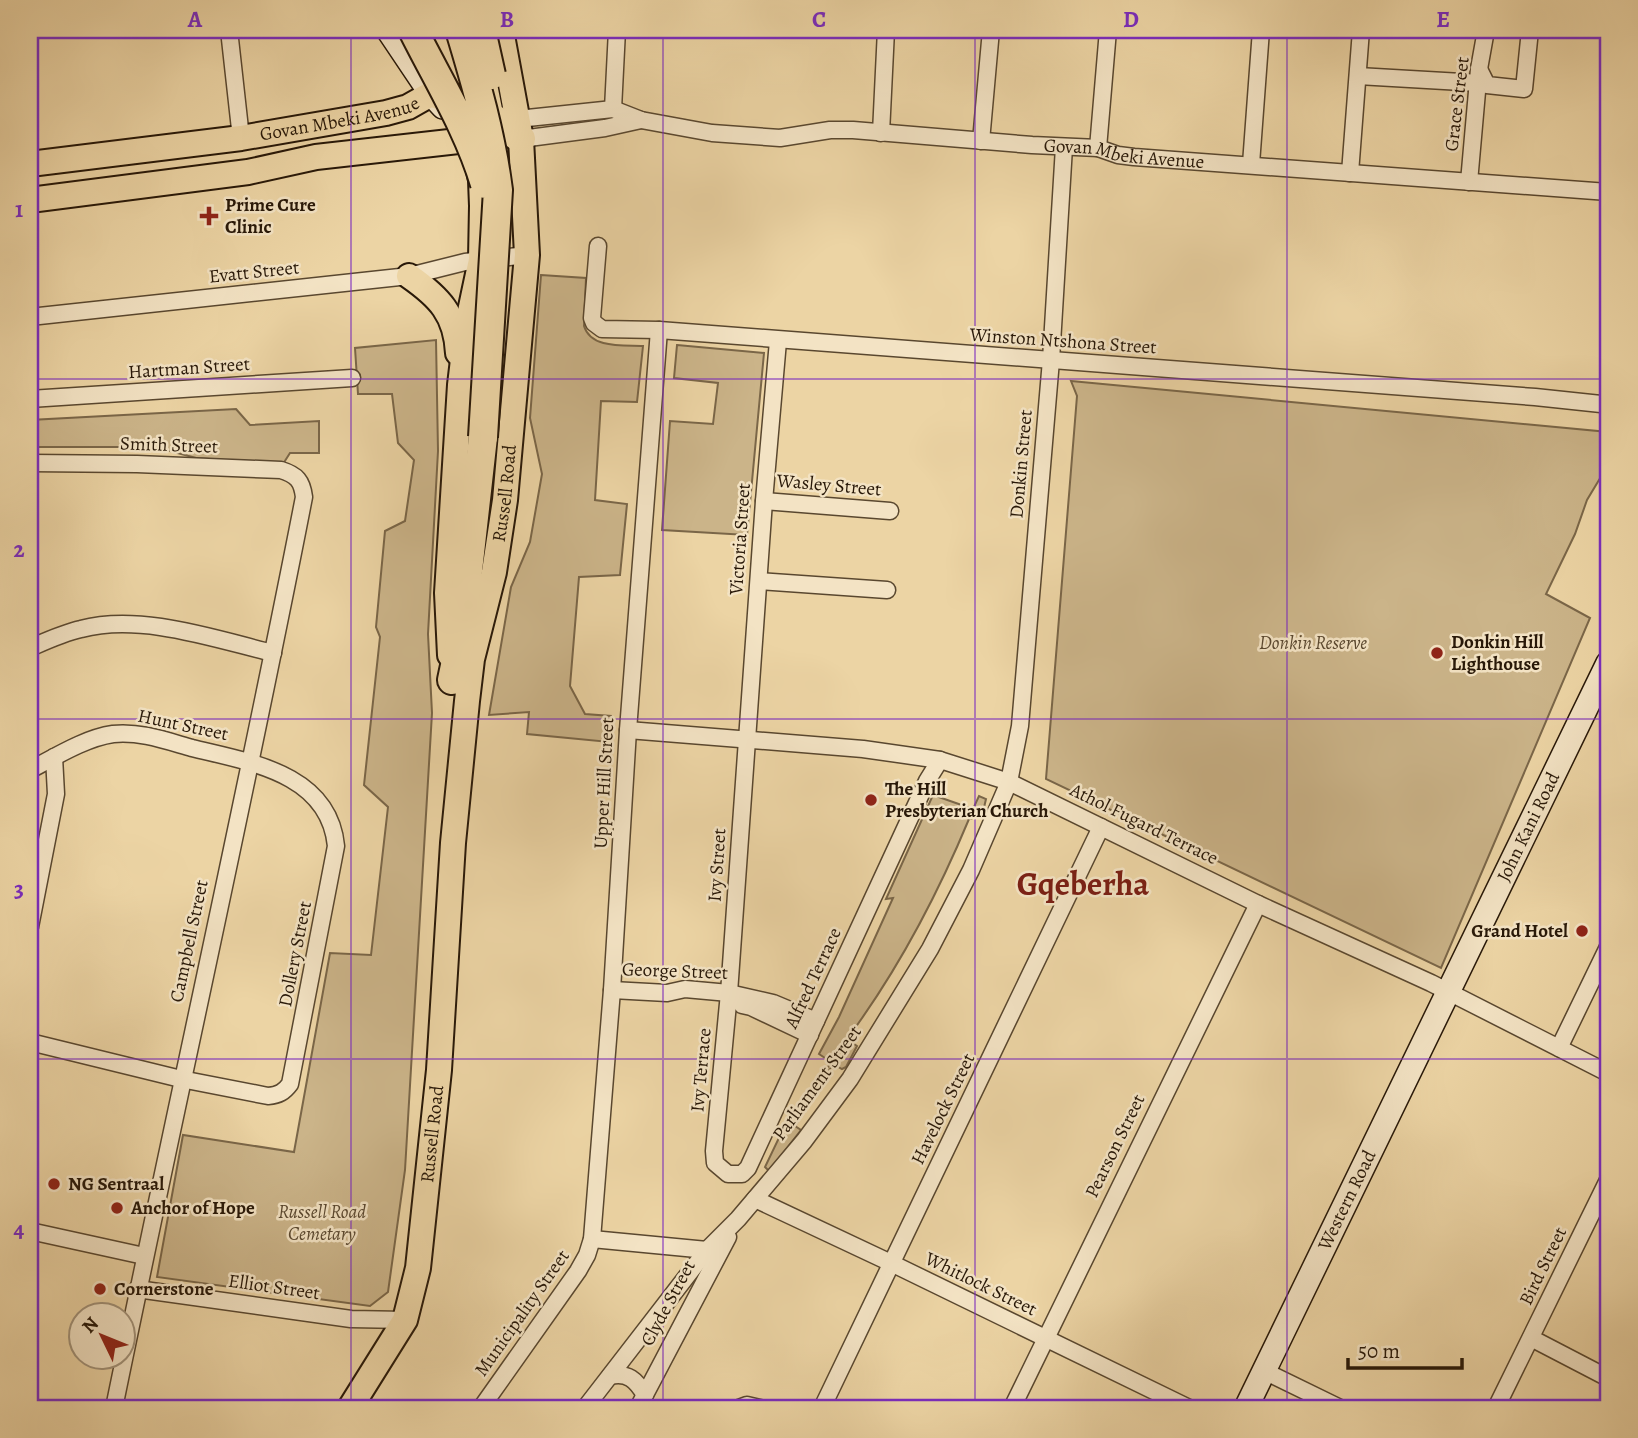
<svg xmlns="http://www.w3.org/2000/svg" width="1638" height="1438" font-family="Alegreya,serif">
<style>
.green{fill:#cbb489;stroke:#7a6648;stroke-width:2}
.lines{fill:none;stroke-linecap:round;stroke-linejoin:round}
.street-casing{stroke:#59472f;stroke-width:19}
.secondary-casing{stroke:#281808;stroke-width:26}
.primary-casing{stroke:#281808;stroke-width:28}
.highway-casing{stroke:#281808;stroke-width:32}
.street{stroke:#f3e3c4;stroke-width:16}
.secondary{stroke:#f3e3c4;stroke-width:23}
.primary{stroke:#ecd4a4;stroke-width:24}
.highway{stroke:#ecd4a4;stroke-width:28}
.highway-bridge-casing{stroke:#281808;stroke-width:32;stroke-linecap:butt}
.highway-bridge{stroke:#ecd4a4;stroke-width:28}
.grid{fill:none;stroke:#7b2cbf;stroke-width:2;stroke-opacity:0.55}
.poi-dot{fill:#8f2418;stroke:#f3e3c4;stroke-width:2.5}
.labels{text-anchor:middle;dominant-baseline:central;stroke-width:5;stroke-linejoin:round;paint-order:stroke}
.street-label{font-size:19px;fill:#281808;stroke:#f3e3c4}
.poi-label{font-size:19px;font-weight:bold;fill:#281808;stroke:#f3e3c4;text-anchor:start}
.park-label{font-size:19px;font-style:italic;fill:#59472f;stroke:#f3e3c4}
.town-label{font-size:33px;font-weight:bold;fill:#7a1f14;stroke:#f3e3c4}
.neatline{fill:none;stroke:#7b2cbf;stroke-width:2.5}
.grid-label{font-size:23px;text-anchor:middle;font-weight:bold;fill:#7b2cbf}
</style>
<rect width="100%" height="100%" fill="#ecd4a4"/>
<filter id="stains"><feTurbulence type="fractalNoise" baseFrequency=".00286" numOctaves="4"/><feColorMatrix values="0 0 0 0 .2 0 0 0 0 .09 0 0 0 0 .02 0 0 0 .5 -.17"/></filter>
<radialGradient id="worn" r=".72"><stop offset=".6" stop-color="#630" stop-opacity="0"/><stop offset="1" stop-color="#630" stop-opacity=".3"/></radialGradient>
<path class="green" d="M541,275L586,278L584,326C591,349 623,345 643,346L637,402L601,401L595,500L627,504L620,575L579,577L570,686L585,714L611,716L609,742L527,734L529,712L489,715L511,587L530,542L542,474L530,418Z
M436,340L438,451L428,634L432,713L405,1170L388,1292L370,1306L157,1277L183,1135L294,1152L330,953L371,955L388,807L364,785L380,637L376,627L385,531L405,521L414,460L398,443L392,394H358L355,348Z
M677,345L764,353L747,535L662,530L670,421L713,424L718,383L674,378Z
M1071,381L1608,432V465L1587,500L1575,534L1546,594L1590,618L1441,968L1046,779L1077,396Z
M236,409L250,425L319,421V453H290L283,464L196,458L155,447H30V420Z
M933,795L973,809L979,796L986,799L982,816L969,819C937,896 896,973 847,1039L857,1046L846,1067L842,1069L833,1064L795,1126L801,1130L769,1171L765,1167L787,1121L793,1124L831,1062L819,1054L839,1017L893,898L886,899Z"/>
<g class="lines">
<g class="street-casing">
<g id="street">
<path d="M229,30L241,138"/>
<path d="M1479,69L1487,85L1524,89L1530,30"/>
<path d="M1358,76L1479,83"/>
<path d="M613,109L617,30"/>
<path id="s1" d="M518,119L613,109L641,120L712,133L780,138L830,130H853L1032,145L1098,148L1118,155L1134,157L1608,192"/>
<path d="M881,133L886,30"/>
<path d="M521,139L605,128L641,120"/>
<path d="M981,141L991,30"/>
<path d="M1098,148L1108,30"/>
<path d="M1251,164L1261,30"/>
<path d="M1350,173L1361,30"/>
<path d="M1469,182L1479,69L1486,30"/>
<path d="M598,246L592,318L594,323L602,329L659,330L1535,397L1601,404L1608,406"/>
<path d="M30,317L409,276L465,262L527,255"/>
<path d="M778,341L764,501L729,993L714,1151L715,1163L728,1174H742L748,1168L927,781L940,760"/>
<path d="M30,399L352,378"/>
<path d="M30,463L137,464L281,470C297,475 302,481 304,497C245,801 176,1104 114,1408"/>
<path d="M764,501L890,511"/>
<path d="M759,581L887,590"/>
<path d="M30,648C46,641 63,633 81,629C140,613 215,639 273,653"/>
<path d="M628,730L863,749L940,760L1009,782L1258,904L1431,983L1608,1073"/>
<path d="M30,770C55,757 85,738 113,734C140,731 167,741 192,748C249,762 329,773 336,846L290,1084C284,1092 279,1095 268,1096L181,1079L30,1042"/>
<path d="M30,927L56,794L54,757"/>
<path d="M612,990L667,993L685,989L729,993L773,1003L816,1021"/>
<path d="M742,1005L751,1007L810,1035"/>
<path d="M1559,1048L1608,947"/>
<path d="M755,1199L891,1263L1189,1408"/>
<path d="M30,1231L144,1256"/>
<path d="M592,1239L707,1250"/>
<path d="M137,1289L351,1319L405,1320"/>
<path d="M1531,1338L1608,1378"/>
<path d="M1264,1371L1340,1408"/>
<path d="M610,1376C628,1372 636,1380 645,1395"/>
<path d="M481,1408L578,1271L587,1255L592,1239L612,990L628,730L659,330"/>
<path d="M585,1408L707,1250L738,1219L804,1141L850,1079L930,949L971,870L1009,782L1020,726L1051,360L1064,147"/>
<path d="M638,1408L728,1237"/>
<path d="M739,1408L747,1405L760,1408"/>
<path d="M822,1408L1101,827"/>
<path d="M1012,1408L1258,904"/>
<path d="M1496,1408L1608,1180"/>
</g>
</g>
<g class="secondary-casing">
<g id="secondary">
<path d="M388,30L431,94L443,107"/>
<path id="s2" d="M1246,1408L1608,663"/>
</g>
</g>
<g class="primary-casing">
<g id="primary">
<path id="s3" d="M30,164L241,138L386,113L408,107L431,94L460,105"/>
<path d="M30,200L248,172L316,157L485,138"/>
<path d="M409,276C439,297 456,314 458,353"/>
<path d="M450,655L447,593L460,385L467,326L481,260L482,206L481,180L478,166"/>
<path id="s4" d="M350,1408L405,1320L418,1268L439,1070L453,843L467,701L472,659L494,572L505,500L527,255L521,139L501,30"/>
</g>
</g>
<g class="highway-casing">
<path id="highway" d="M448,30L468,126
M484,90L489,115L521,139
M452,680L460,642L483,437"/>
</g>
<use href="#street" class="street"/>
<use href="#secondary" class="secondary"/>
<use href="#primary" class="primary"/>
<use href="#highway" class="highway"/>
<g class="highway-bridge-casing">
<path id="highway-bridge" d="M413,30C438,80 469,130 485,184
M460,30C476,83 491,135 498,190L483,437
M481,30L491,75"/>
</g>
<use href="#highway-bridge" class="highway-bridge"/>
</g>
<path class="grid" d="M351,30V1408M663,30V1408M975,30V1408M1287,30V1408M30,379H1608M30,719H1608M30,1059H1608"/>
<g class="poi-dot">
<path d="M205.5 205.5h7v7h7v7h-7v7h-7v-7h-7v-7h7z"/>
<circle cx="1437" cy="653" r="7"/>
<circle cx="871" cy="800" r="7"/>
<circle cx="1582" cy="931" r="7"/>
<circle cx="54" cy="1184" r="7"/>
<circle cx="117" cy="1208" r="7"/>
<circle cx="100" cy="1289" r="7"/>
</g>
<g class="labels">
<g class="street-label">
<text transform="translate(1457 104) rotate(-83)">Grace Street</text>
<text stroke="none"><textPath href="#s3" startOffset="313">Govan Mbeki Avenue</textPath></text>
<text stroke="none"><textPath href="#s1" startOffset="612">Govan Mbeki Avenue</textPath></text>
<text transform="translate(254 272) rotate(-6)">Evatt Street</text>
<text transform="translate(1063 341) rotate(4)">Winston Ntshona Street</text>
<text transform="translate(189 368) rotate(-4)">Hartman Street</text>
<text transform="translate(169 445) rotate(2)">Smith Street</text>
<text transform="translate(1021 464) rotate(-85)">Donkin Street</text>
<text transform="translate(829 485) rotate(5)">Wasley Street</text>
<text stroke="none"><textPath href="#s4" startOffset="938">Russell Road</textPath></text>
<text transform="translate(740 539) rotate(-86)">Victoria Street</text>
<text transform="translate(183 725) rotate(12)">Hunt Street</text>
<text transform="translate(604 783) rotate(-87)">Upper Hill Street</text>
<text transform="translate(1144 824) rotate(26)">Athol Fugard Terrace</text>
<text stroke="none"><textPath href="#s2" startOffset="646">John Kani Road</textPath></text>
<text transform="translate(717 865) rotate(-86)">Ivy Street</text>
<text transform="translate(189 941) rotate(-78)">Campbell Street</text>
<text transform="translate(295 954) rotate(-79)">Dollery Street</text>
<text transform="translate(675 971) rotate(2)">George Street</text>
<text transform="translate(813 978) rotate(-65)">Alfred Terrace</text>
<text transform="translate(701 1070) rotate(-85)">Ivy Terrace</text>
<text transform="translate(817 1083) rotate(-54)">Parliament Street</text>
<text transform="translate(943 1109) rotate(-64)">Havelock Street</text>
<text stroke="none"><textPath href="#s4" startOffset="292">Russell Road</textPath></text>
<text transform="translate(1115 1146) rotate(-64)">Pearson Street</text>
<text stroke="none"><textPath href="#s2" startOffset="231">Western Road</textPath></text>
<text transform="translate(1543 1266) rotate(-64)">Bird Street</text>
<text transform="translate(981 1284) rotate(26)">Whitlock Street</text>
<text transform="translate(274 1287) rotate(8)">Elliot Street</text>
<text transform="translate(668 1303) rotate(-62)">Clyde Street</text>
<text transform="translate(522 1313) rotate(-55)">Municipality Street</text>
</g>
<g class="poi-label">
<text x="225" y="205">Prime Cure<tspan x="225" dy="22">Clinic</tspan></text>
<text x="1451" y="642">Donkin Hill<tspan x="1451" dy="22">Lighthouse</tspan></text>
<text x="885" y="789">The Hill<tspan x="885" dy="22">Presbyterian Church</tspan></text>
<text x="1568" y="931" text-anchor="end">Grand Hotel</text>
<text x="68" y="1184">NG Sentraal</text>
<text x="131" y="1208">Anchor of Hope</text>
<text x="114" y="1289">Cornerstone</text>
</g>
<g class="park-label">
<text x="1313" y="643">Donkin Reserve</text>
<text x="322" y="1212">Russell Road<tspan x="322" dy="22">Cemetary</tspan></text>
</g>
<g class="town-label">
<text x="1083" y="883">Gqeberha</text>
</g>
</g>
<rect width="1638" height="1438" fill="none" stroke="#ecd4a4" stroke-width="77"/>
<g transform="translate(102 1336) rotate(313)"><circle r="33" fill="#f3e3c4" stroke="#a29279" stroke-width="2"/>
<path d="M0-5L12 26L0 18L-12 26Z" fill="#8f2418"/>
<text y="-10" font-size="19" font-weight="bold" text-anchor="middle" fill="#281808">N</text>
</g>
<path d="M1348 1358v10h114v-10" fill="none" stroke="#281808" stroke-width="3.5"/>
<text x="1358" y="1358" font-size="21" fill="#281808" stroke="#f3e3c4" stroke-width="5" paint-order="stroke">50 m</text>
<rect x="38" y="38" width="1562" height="1362" class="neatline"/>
<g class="grid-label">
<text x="195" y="27">A</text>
<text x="507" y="27">B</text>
<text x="819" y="27">C</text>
<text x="1131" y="27">D</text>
<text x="1443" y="27">E</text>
<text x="19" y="217">1</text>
<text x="19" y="557">2</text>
<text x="19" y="897">3</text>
<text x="19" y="1237">4</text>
</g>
<rect width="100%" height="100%" filter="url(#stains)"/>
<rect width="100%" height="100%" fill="url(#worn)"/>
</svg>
